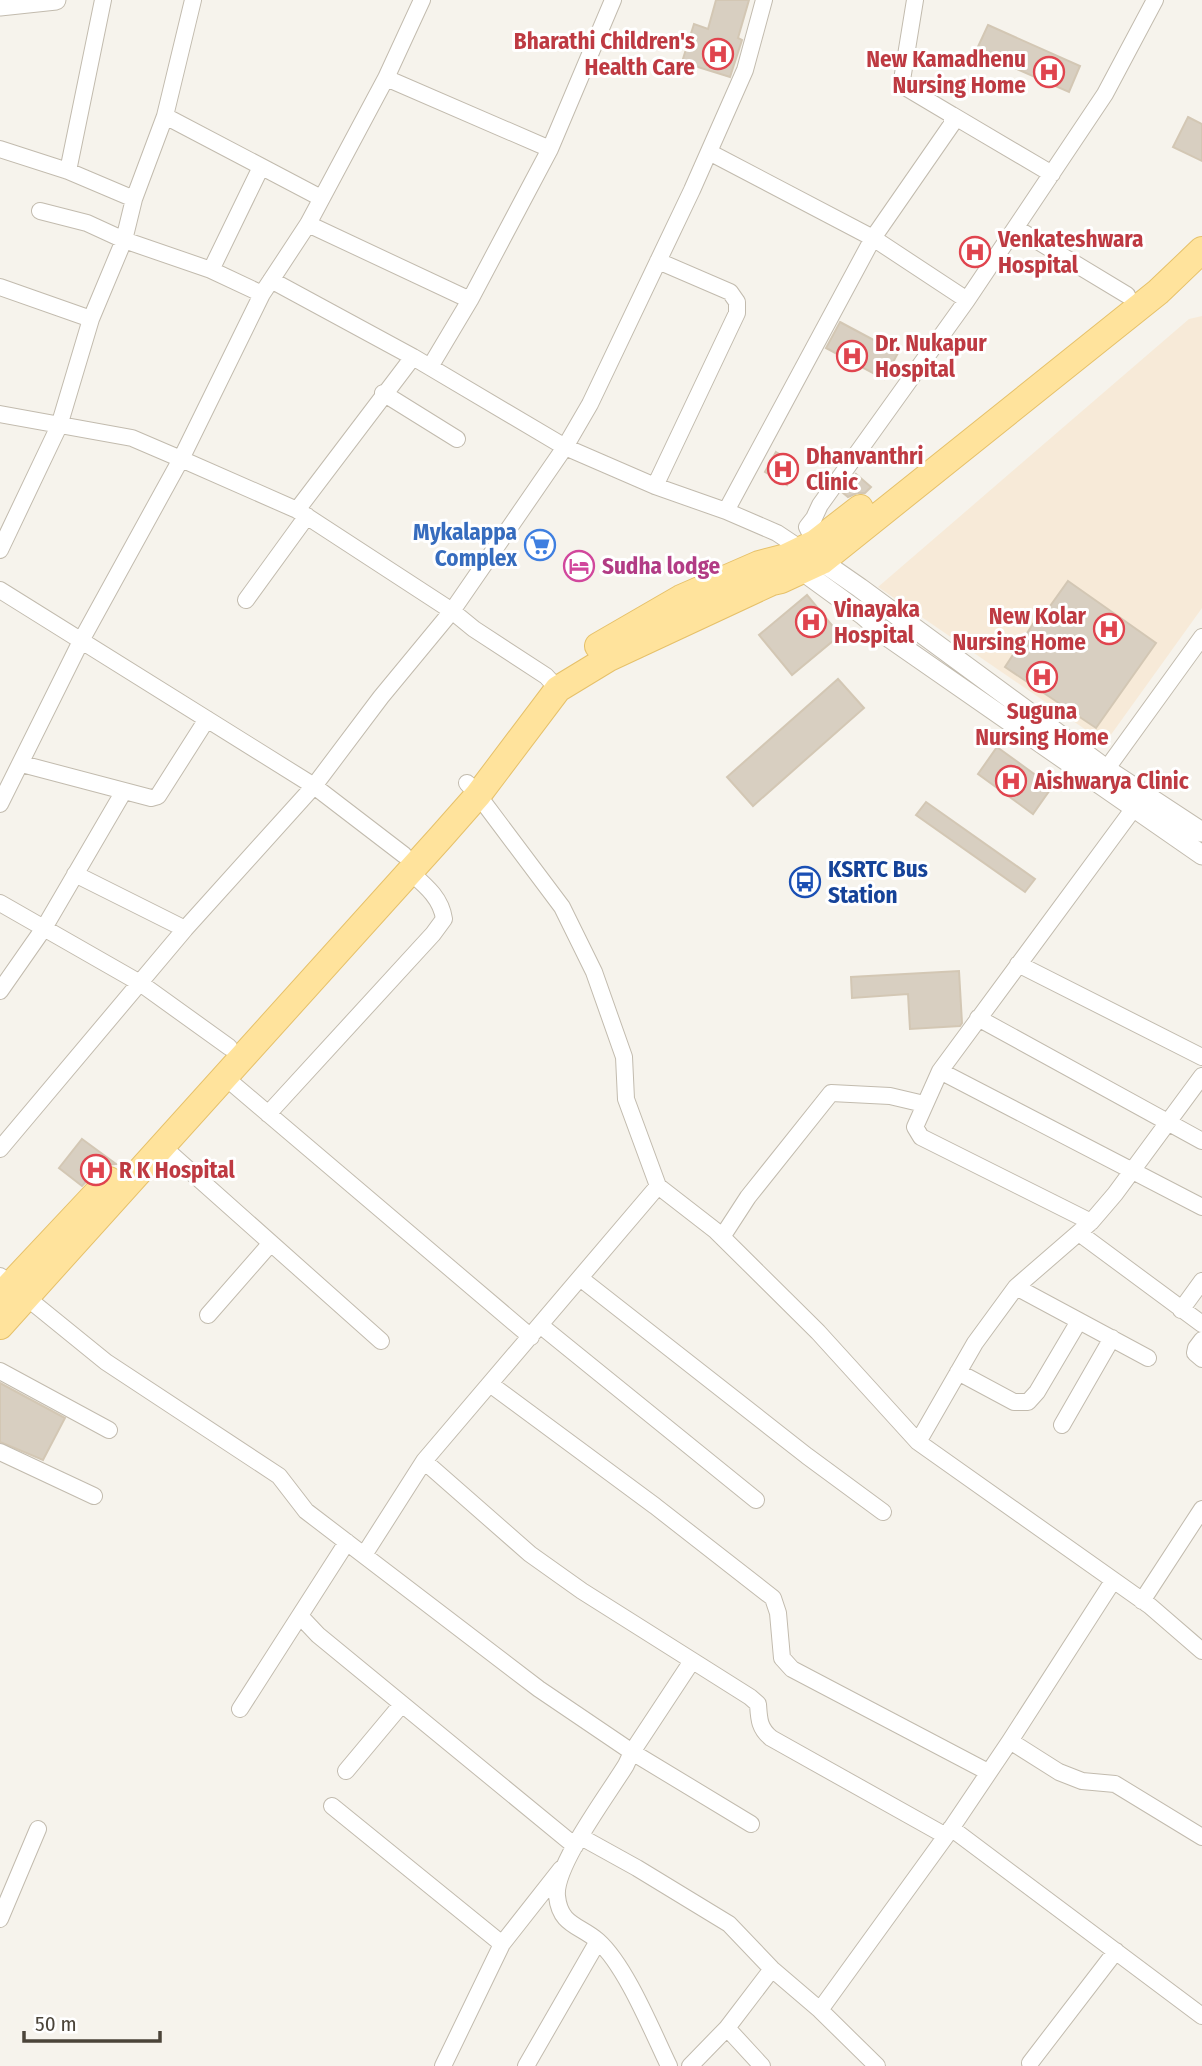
<svg xmlns="http://www.w3.org/2000/svg" width="1202" height="2066" font-family="'Fira Sans Condensed',sans-serif">
<style>
.commercial{fill:#f7ead8}
.building{fill:#d8cfc1;stroke:#d3c7b4;stroke-width:2}
.lines{fill:none;stroke-linecap:round;stroke-linejoin:round}
.minor-casing{stroke:#c2bbae;stroke-width:18}
.tertiary-casing{stroke:#c2bbae;stroke-width:21}
.primary-casing{stroke:#e6c16a;stroke-width:28}
.minor{stroke:#fff;stroke-width:16}
.tertiary{stroke:#fff;stroke-width:19}
.primary{stroke:#ffe39c;stroke-width:26}
.labels{text-anchor:middle;dominant-baseline:central;stroke-width:6;stroke-linejoin:round;paint-order:stroke}
.health-label{font-size:23px;font-weight:bold;fill:#be3a42;stroke:#fff;text-anchor:start}
.shop-label{font-size:23px;font-weight:bold;fill:#366cbe;stroke:#fff;text-anchor:end}
.hotel-label{font-size:23px;font-weight:bold;fill:#b23c85;stroke:#fff;text-anchor:start}
.transit-label{font-size:23px;font-weight:bold;fill:#164399;stroke:#fff;text-anchor:start}
</style>
<rect width="100%" height="100%" fill="#f6f3ec"/>
<path class="commercial" d="M1202,316V608L1105,743L878,587L1189,319Z"/>
<path class="building" d="M716,0H749L738,38L742,40L730,77L682,62L694,24L708,29Z
M988,25L1080,66L1069,92L976,51Z
M1188,117L1202,124V161L1173,147Z
M840,322L898,353L884,379L826,348Z
M776,452L798,465L787,485L765,472Z
M856,474L871,487L865,493H857L848,497L842,492Z
M1068,581L1156,643L1096,728L1005,667L1035,621L1038,623Z
M807,595L840,635L792,675L759,635Z
M838,679L864,708L753,806L727,777Z
M997,747L1052,787L1033,814L978,774Z
M926,802L1035,879L1025,892L916,815Z
M959,971L962,1023L960,1026L910,1029L908,994L852,998L851,977Z
M82,1139L116,1164L105,1165L98,1169L82,1186L59,1168Z
M0,1383L65,1418L43,1460L0,1442Z"/>
<g class="lines">
<g class="minor-casing">
<path id="minor" d="M386,78L550,149
M952,115L1052,174
M165,116L321,198
M0,149L68,171L134,199
M709,152L873,238L967,300
M68,171L103,0
M40,211L87,223L124,240L211,270L262,294
M308,224L470,300
M1016,228L1127,295
M211,270L261,167
M271,280L413,357L565,447L655,486L726,511L777,533L801,549
M0,287L91,319
M430,367L470,300L550,149L613,0
M383,393L457,439
M0,414L132,438L181,459L297,510L452,611L474,629L546,676L558,689
M655,486L737,313V302L730,292L658,261
M297,510L413,357
M726,511L873,238L952,124V115L905,87L902,80L915,0
M815,543L807,527L814,518L820,505L967,300L1105,94L1155,0
M0,550L59,426L91,319L124,240L134,199L165,116L193,0
M0,590L314,786L404,855
M246,600L307,516
M22,764L151,798L158,796L207,719
M1100,778L1202,637
M467,783L478,795L562,907L594,972L624,1057L626,1099L658,1186L716,1231L818,1332L918,1442L1150,1606L1202,1651
M0,804L82,639L181,459L262,294L308,224L386,78L422,0
M75,874L185,929
M0,903L140,983L229,1047
M1018,964L1202,1057
M0,991L44,928L124,791
M978,1018L1202,1141
M940,1071L1202,1207
M226,1078L531,1337
M268,1114L433,934L444,919C441,898 426,886 410,872
M162,1146L381,1341
M0,1149L185,929L314,786L381,697L452,611L565,447L590,404L692,190L745,70L764,0
M1091,1222L921,1137L915,1127L940,1071L1134,808
M1079,1233L1202,1324
M722,1237L748,1197L831,1093L890,1096L924,1104
M0,1276L106,1362L279,1476L306,1511L539,1689L632,1752L751,1824
M580,1278L807,1456L883,1512
M1016,1287L1148,1358
M1181,1310L1202,1281
M208,1315L271,1243
M540,1325L756,1500
M1202,1340L1196,1348L1195,1353L1202,1359
M0,1371L109,1430
M958,1372L1014,1402H1028L1037,1392L1079,1321
M490,1384L655,1506L773,1598L778,1613L782,1658L792,1669L988,1772
M1062,1425L1112,1338
M918,1442L975,1343L1016,1287L1091,1222L1115,1194L1202,1076
M0,1452L94,1496
M424,1461L530,1554L582,1591L750,1697L758,1704C759,1719 759,1728 771,1738L946,1836
M364,1555L424,1461L658,1186
M1142,1601L1202,1509
M301,1617L318,1635L575,1846
M240,1709L347,1542
M1010,1741L1059,1772L1082,1781L1115,1784L1202,1837
M346,1771L402,1704
M332,1806L502,1944
M951,1828L1202,2016
M581,1837L637,1868L729,1924L772,1969L820,2010L877,2066
M0,1919L38,1829
M820,2010L946,1836L1010,1741L1113,1581
M727,2028L762,2066
M1030,2063L1116,1951
M443,2066L502,1944L561,1869
M526,2066L598,1941
M669,2066C652,2031 626,1966 598,1941C580,1925 560,1926 557,1896C554,1866 609,1793 626,1765L632,1752L692,1661
M690,2066L727,2028L772,1969"/>
</g>
<g class="tertiary-casing">
<path id="tertiary" d="M0,6L56,0
M811,554L860,588L1106,769L1202,832
M793,564L863,615L891,639L1202,855"/>
</g>
<g class="primary-casing">
<path id="primary" d="M598,646L681,598L759,564L786,557L815,543L860,508
M0,1296L109,1180
M0,1326L441,837L478,795L558,689L609,658L772,582L781,580L822,561L1158,292L1202,250"/>
</g>
<use href="#minor" class="minor"/>
<use href="#tertiary" class="tertiary"/>
<use href="#primary" class="primary"/>
</g>
<defs>
<g id="hospital-ring" transform="scale(1.575)"><circle r="9.5" fill="#fff" stroke="#e0444e" stroke-width="1.5"/><path d="M-5-5h3v3.5h4V-5h3V5h-3V1.5h-4V5h-3Z" fill="#e0444e"/></g>
<g id="supermarket-ring" transform="scale(1.575)"><circle r="9.5" fill="#fff" stroke="#3f7fe0" stroke-width="1.5"/><path d="M-6-5.5h2.5l.6 2H6L4.5 2H-2.5L-4.4-4H-6ZM-1.5 3.2a1.3 1.3 0 1 0 .1 0ZM3 3.2a1.3 1.3 0 1 0 .1 0Z" fill="#3f7fe0"/></g>
<g id="hotel-ring" transform="scale(1.575)"><circle r="9.5" fill="#fff" stroke="#d1479c" stroke-width="1.5"/><path d="M-6-4.5h1.5V1H6V5H4.5V3h-9V5H-6ZM-4 0a1.8 1.8 0 1 1 3.6 0ZM.5 0V-2.5h3Q6-2.5 6 0Z" fill="#d1479c"/></g>
<g id="bus-ring" transform="scale(1.575)"><circle r="9.5" fill="#fff" stroke="#1a4fb4" stroke-width="1.5"/><path d="M-5-6H5V4H4V6H2V4H-2V6H-4V4H-5ZM-3.5-4V0h7V-4ZM-3.5 1.2v1.5H-2V1.2ZM2 1.2v1.5H3.5V1.2Z" fill="#1a4fb4"/></g>
</defs>
<g fill-rule="evenodd">
<use href="#hospital-ring" x="718" y="54"/>
<use href="#hospital-ring" x="1049" y="72"/>
<use href="#hospital-ring" x="975" y="252"/>
<use href="#hospital-ring" x="852" y="356"/>
<use href="#hospital-ring" x="783" y="469"/>
<use href="#supermarket-ring" x="540" y="545"/>
<use href="#hotel-ring" x="579" y="566"/>
<use href="#hospital-ring" x="811" y="622"/>
<use href="#hospital-ring" x="1109" y="629"/>
<use href="#hospital-ring" x="1042" y="677"/>
<use href="#hospital-ring" x="1011" y="781"/>
<use href="#bus-ring" x="805" y="882"/>
<use href="#hospital-ring" x="96" y="1170"/>
</g>
<g class="labels">
<g class="health-label">
<text x="695" y="41" text-anchor="end">Bharathi Children's<tspan x="695" dy="26">Health Care</tspan></text>
<text x="1026" y="59" text-anchor="end">New Kamadhenu<tspan x="1026" dy="26">Nursing Home</tspan></text>
<text x="998" y="239">Venkateshwara<tspan x="998" dy="26">Hospital</tspan></text>
<text x="875" y="343">Dr. Nukapur<tspan x="875" dy="26">Hospital</tspan></text>
<text x="806" y="456">Dhanvanthri<tspan x="806" dy="26">Clinic</tspan></text>
<text x="834" y="609">Vinayaka<tspan x="834" dy="26">Hospital</tspan></text>
<text x="1086" y="616" text-anchor="end">New Kolar<tspan x="1086" dy="26">Nursing Home</tspan></text>
<text x="1042" y="711" text-anchor="middle">Suguna<tspan x="1042" dy="26">Nursing Home</tspan></text>
<text x="1034" y="781">Aishwarya Clinic</text>
<text x="119" y="1170">R K Hospital</text>
</g>
<g class="shop-label">
<text x="517" y="532">Mykalappa<tspan x="517" dy="26">Complex</tspan></text>
</g>
<g class="hotel-label">
<text x="602" y="566">Sudha lodge</text>
</g>
<g class="transit-label">
<text x="828" y="869">KSRTC Bus<tspan x="828" dy="26">Station</tspan></text>
</g>
</g>
<path d="M24 2031v10h136v-10" fill="none" stroke="#4b4439" stroke-width="3.5"/>
<text x="35" y="2031" font-size="21" fill="#4b4439" stroke="#ffffff" stroke-width="5" paint-order="stroke">50 m</text>
</svg>
